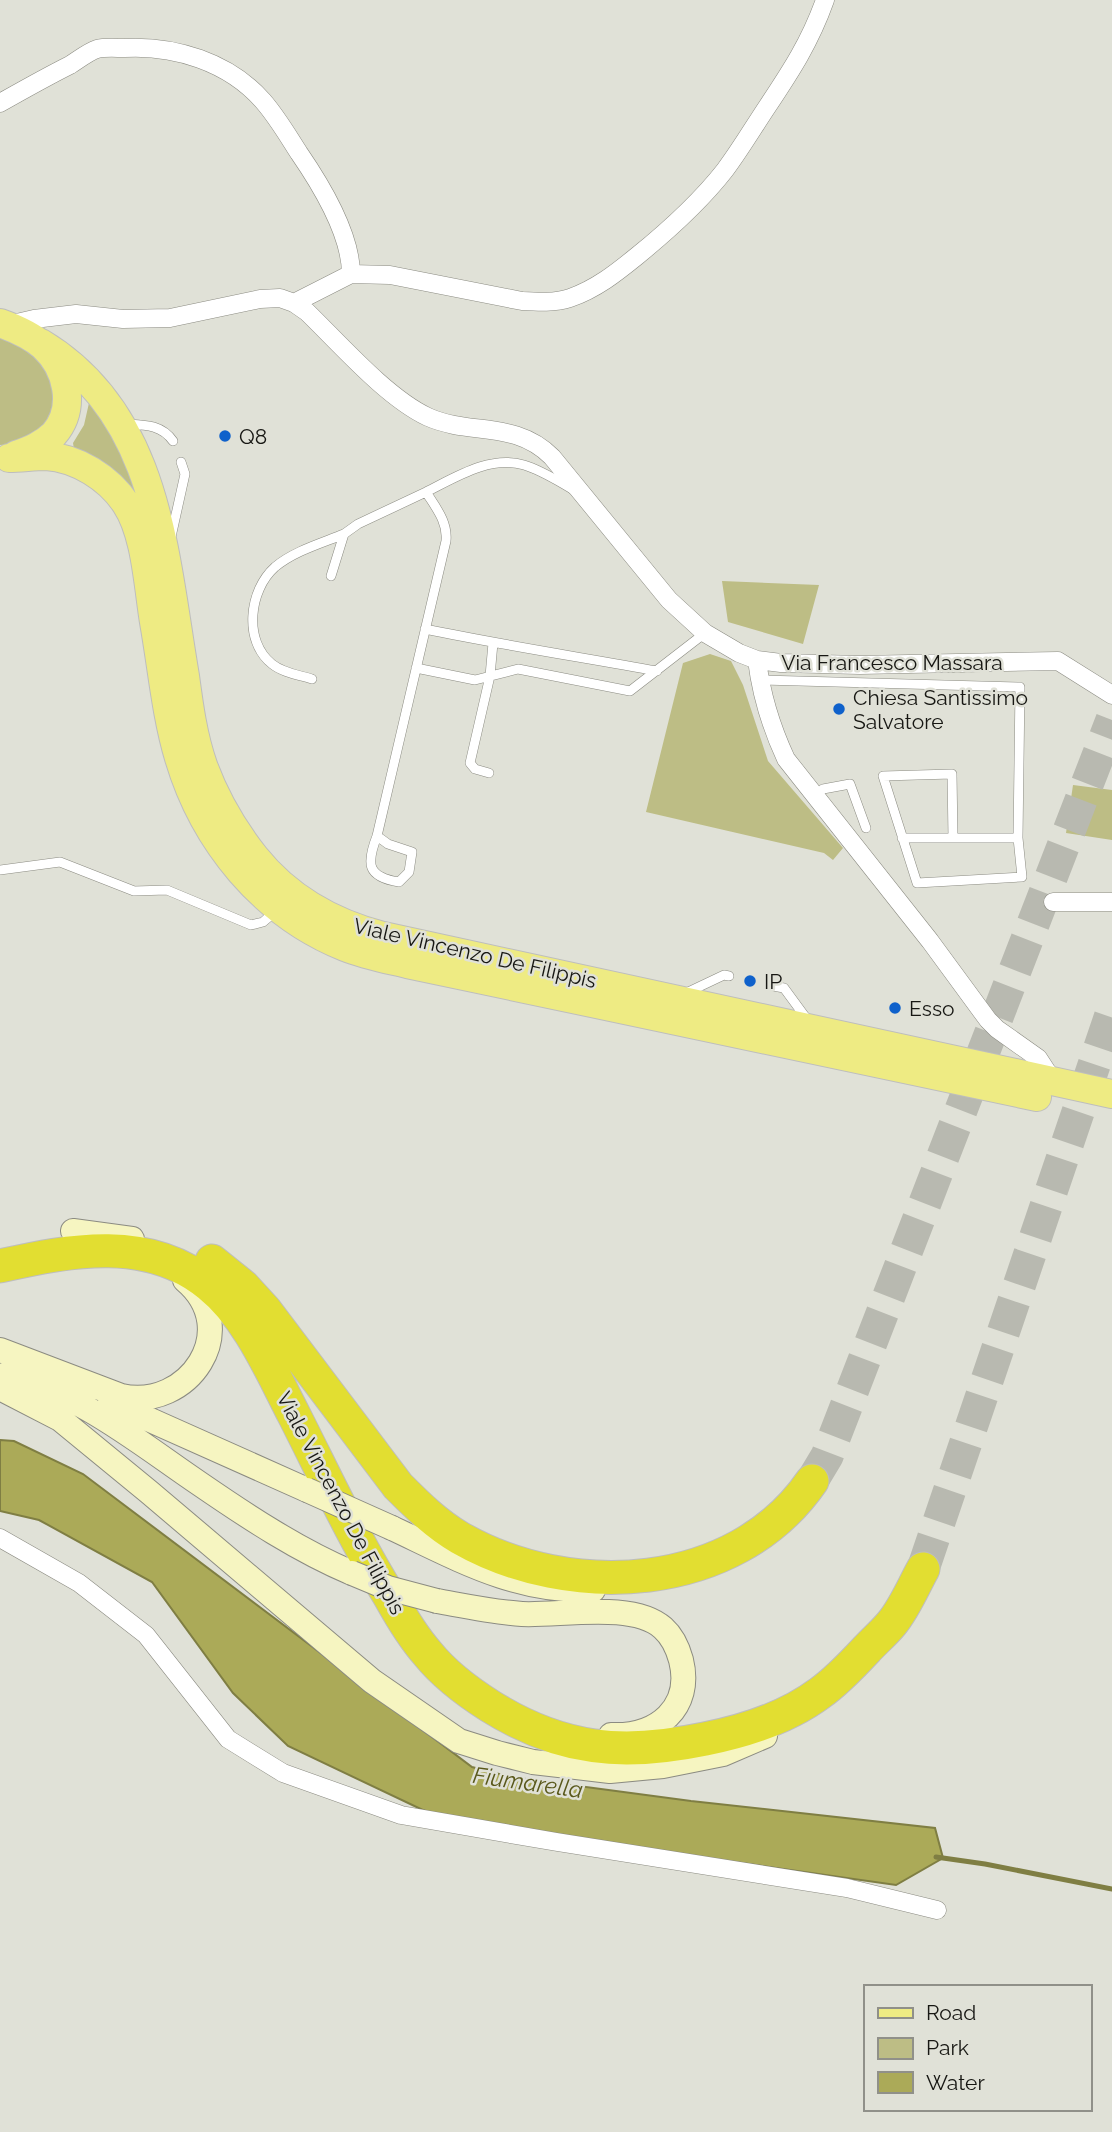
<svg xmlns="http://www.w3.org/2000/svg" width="1112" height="2132" font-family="Raleway,sans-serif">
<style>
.green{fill:#bdbd85}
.water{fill:#abaa58;stroke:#7f7e43;stroke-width:2}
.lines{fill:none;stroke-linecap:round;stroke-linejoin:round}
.stream{stroke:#7f7e43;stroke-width:5}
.highway-tunnel{stroke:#b8b9b0;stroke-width:33;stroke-dasharray:33 17;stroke-linecap:butt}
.lane-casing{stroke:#8b8b82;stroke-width:10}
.street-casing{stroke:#8b8b82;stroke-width:19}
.secondary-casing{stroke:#8b8b82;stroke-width:26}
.primary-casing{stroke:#bebebd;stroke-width:30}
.highway-casing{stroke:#bebebd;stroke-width:35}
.lane{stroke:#fff;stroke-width:9}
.street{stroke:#fff;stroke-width:18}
.secondary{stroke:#f6f5c1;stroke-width:24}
.primary{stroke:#eeeb83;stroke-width:28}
.highway{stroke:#e2de31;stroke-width:33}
.secondary-bridge-casing{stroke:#8b8b82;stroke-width:26;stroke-linecap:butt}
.secondary-bridge{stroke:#f6f5c1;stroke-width:24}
.poi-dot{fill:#0f61cb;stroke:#e0e1d7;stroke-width:2.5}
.labels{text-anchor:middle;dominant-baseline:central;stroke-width:5;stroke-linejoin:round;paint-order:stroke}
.poi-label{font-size:21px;fill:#171713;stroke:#e0e1d7;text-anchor:start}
.street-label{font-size:21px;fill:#171713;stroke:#e0e1d7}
.water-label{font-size:23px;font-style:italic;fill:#59581b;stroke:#e0e1d7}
</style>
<rect width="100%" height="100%" fill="#e0e1d7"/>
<path class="green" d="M0,338C27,348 39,359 56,381L53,421L14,444L0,445Z
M89,403L101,409L145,510L74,449L73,443L84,425Z
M722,581L819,585L803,644L728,622Z
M710,654L731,661L743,685L768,761L843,848L833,860L824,853L646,812L683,663Z
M1073,785L1112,790V840L1066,833Z"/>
<path class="water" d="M0,1440L14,1441L83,1474L472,1767L511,1777L691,1801L935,1828L943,1858L896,1885L559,1837L427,1812L288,1746L233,1693L152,1582L39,1520L0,1511Z"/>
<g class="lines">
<path class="stream" d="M936,1857L985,1864L1112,1889"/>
<path class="highway-tunnel" d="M812,1481L827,1456L1112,720
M923,1569L1112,1012"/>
<g class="lane-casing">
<path id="lane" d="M125,424C144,425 161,424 173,441
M171,537L185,474L181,462
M331,576L344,534L358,524L426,492
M425,629C502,645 580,657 657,671
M416,668L475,680L518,669L630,691L705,633
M312,679C299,675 283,673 272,664C243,641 249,590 275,567C294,551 322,543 344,534
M760,680L1020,687L1018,838L1022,877L917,883L883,776L952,774L953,838H902
M489,773L475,769L470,763L490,676L493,643
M815,796L823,789L850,784L866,828
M377,836L388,844L412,852L409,872L399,882C367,877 366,864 377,836L446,541C448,522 436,508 426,492C456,477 490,455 524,465C541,470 558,481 574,490
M953,838H1018
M0,870L60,862L134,891L167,890L251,925L263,922L277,910
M773,986L784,988L809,1022
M686,993L724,975L729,976"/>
</g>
<g class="street-casing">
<path id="street" d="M0,103C23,90 46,77 70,65C78,60 88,52 97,49C105,47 116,48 124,48C174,45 229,62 263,101C277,117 288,136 299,153C321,185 351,235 351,274
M294,303L351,274L390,275L522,301C538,302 555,303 570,298C596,289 616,273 637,256C669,230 700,202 725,170C740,150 753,128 767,107C791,71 810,42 825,0
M8,325L34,319L76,314L123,319L170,318L260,299L280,298L294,303L307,312C340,344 387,398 428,417C471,436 515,420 552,457L669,600L705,633L739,653L757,660L781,663L860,665L1058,661L1112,695
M757,660C761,693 772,729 786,759L930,941L988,1020L997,1029L1038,1058L1053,1081
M1053,902H1112
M0,1538L79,1583L146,1635L228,1739L283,1773L401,1815L557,1842L847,1888L937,1910"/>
</g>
<g class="secondary-casing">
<path id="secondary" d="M73,1231L132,1239
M0,1350L121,1396C188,1411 244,1330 185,1280
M4,1375C33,1384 62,1394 88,1409C127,1431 163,1459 200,1484C248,1517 298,1550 352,1573
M0,1388L60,1419L149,1492L372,1681L459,1741L497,1753L533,1762L610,1771L663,1766L723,1754L765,1736
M110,1402L307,1490
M392,1528C460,1560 515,1592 593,1590
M437,1601C465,1606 493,1612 522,1614C560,1616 633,1601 663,1628C672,1636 678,1649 681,1660C693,1708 657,1737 611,1735"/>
</g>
<g class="primary-casing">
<path id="primary" d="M0,323C14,328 32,336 43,346C67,368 77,407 54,434C43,445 30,450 16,455
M41,343C159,414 164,554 185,676C189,706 193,736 203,765C215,798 233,829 255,857C288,898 332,923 383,936L1112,1094
M9,458C21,458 34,456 46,456C77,458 109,478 126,504C146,534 148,586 154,622C162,667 166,715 179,758C204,842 263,914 345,947C365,955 386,959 407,964L1037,1097"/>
</g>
<g class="highway-casing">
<path id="highway" d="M212,1261L243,1286L265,1310L398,1486C417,1505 436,1524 460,1538C570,1601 735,1593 812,1481
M0,1266C71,1250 148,1235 209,1285C249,1317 271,1371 294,1415C325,1476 354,1539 390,1597C401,1617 413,1637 428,1654C445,1675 468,1692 490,1706C562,1751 623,1756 705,1739C745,1731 788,1717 820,1693C837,1681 852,1665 866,1650C874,1641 884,1633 892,1623C905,1607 913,1587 923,1569"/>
</g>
<use href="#lane" class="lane"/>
<use href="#street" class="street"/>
<use href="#secondary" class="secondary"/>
<use href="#primary" class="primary"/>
<use href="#highway" class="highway"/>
<g class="secondary-bridge-casing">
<path id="secondary-bridge" d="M307,1490L392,1528
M352,1573L388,1588L437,1601"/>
</g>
<use href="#secondary-bridge" class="secondary-bridge"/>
</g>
<g class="poi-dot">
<circle cx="225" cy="436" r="7"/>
<circle cx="839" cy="709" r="7"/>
<circle cx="750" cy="981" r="7"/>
<circle cx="895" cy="1008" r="7"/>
</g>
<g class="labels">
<g class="poi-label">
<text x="239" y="436">Q8</text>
<text x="853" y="697">Chiesa Santissimo<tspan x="853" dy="24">Salvatore</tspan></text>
<text x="764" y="981">IP</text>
<text x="909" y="1008">Esso</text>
</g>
<g class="street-label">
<text x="892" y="662">Via Francesco Massara</text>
<text transform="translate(475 953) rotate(13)">Viale Vincenzo De Filippis</text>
<text transform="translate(341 1503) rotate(62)">Viale Vincenzo De Filippis</text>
</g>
<g class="water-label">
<text transform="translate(528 1782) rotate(8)">Fiumarella</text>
</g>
</g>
<rect x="864" y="1985" width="228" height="126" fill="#e0e1d7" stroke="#909089" stroke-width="2"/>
<rect x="878" y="2008" width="35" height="10" fill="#eeeb83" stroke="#909089" stroke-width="2"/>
<text x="926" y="2020" font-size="21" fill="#171713">Road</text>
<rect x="878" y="2038" width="35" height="21" fill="#bdbd85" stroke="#909089" stroke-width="2"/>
<text x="926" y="2055" font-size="21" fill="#171713">Park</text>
<rect x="878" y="2072" width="35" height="21" fill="#abaa58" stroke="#909089" stroke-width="2"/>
<text x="926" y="2090" font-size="21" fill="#171713">Water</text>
</svg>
